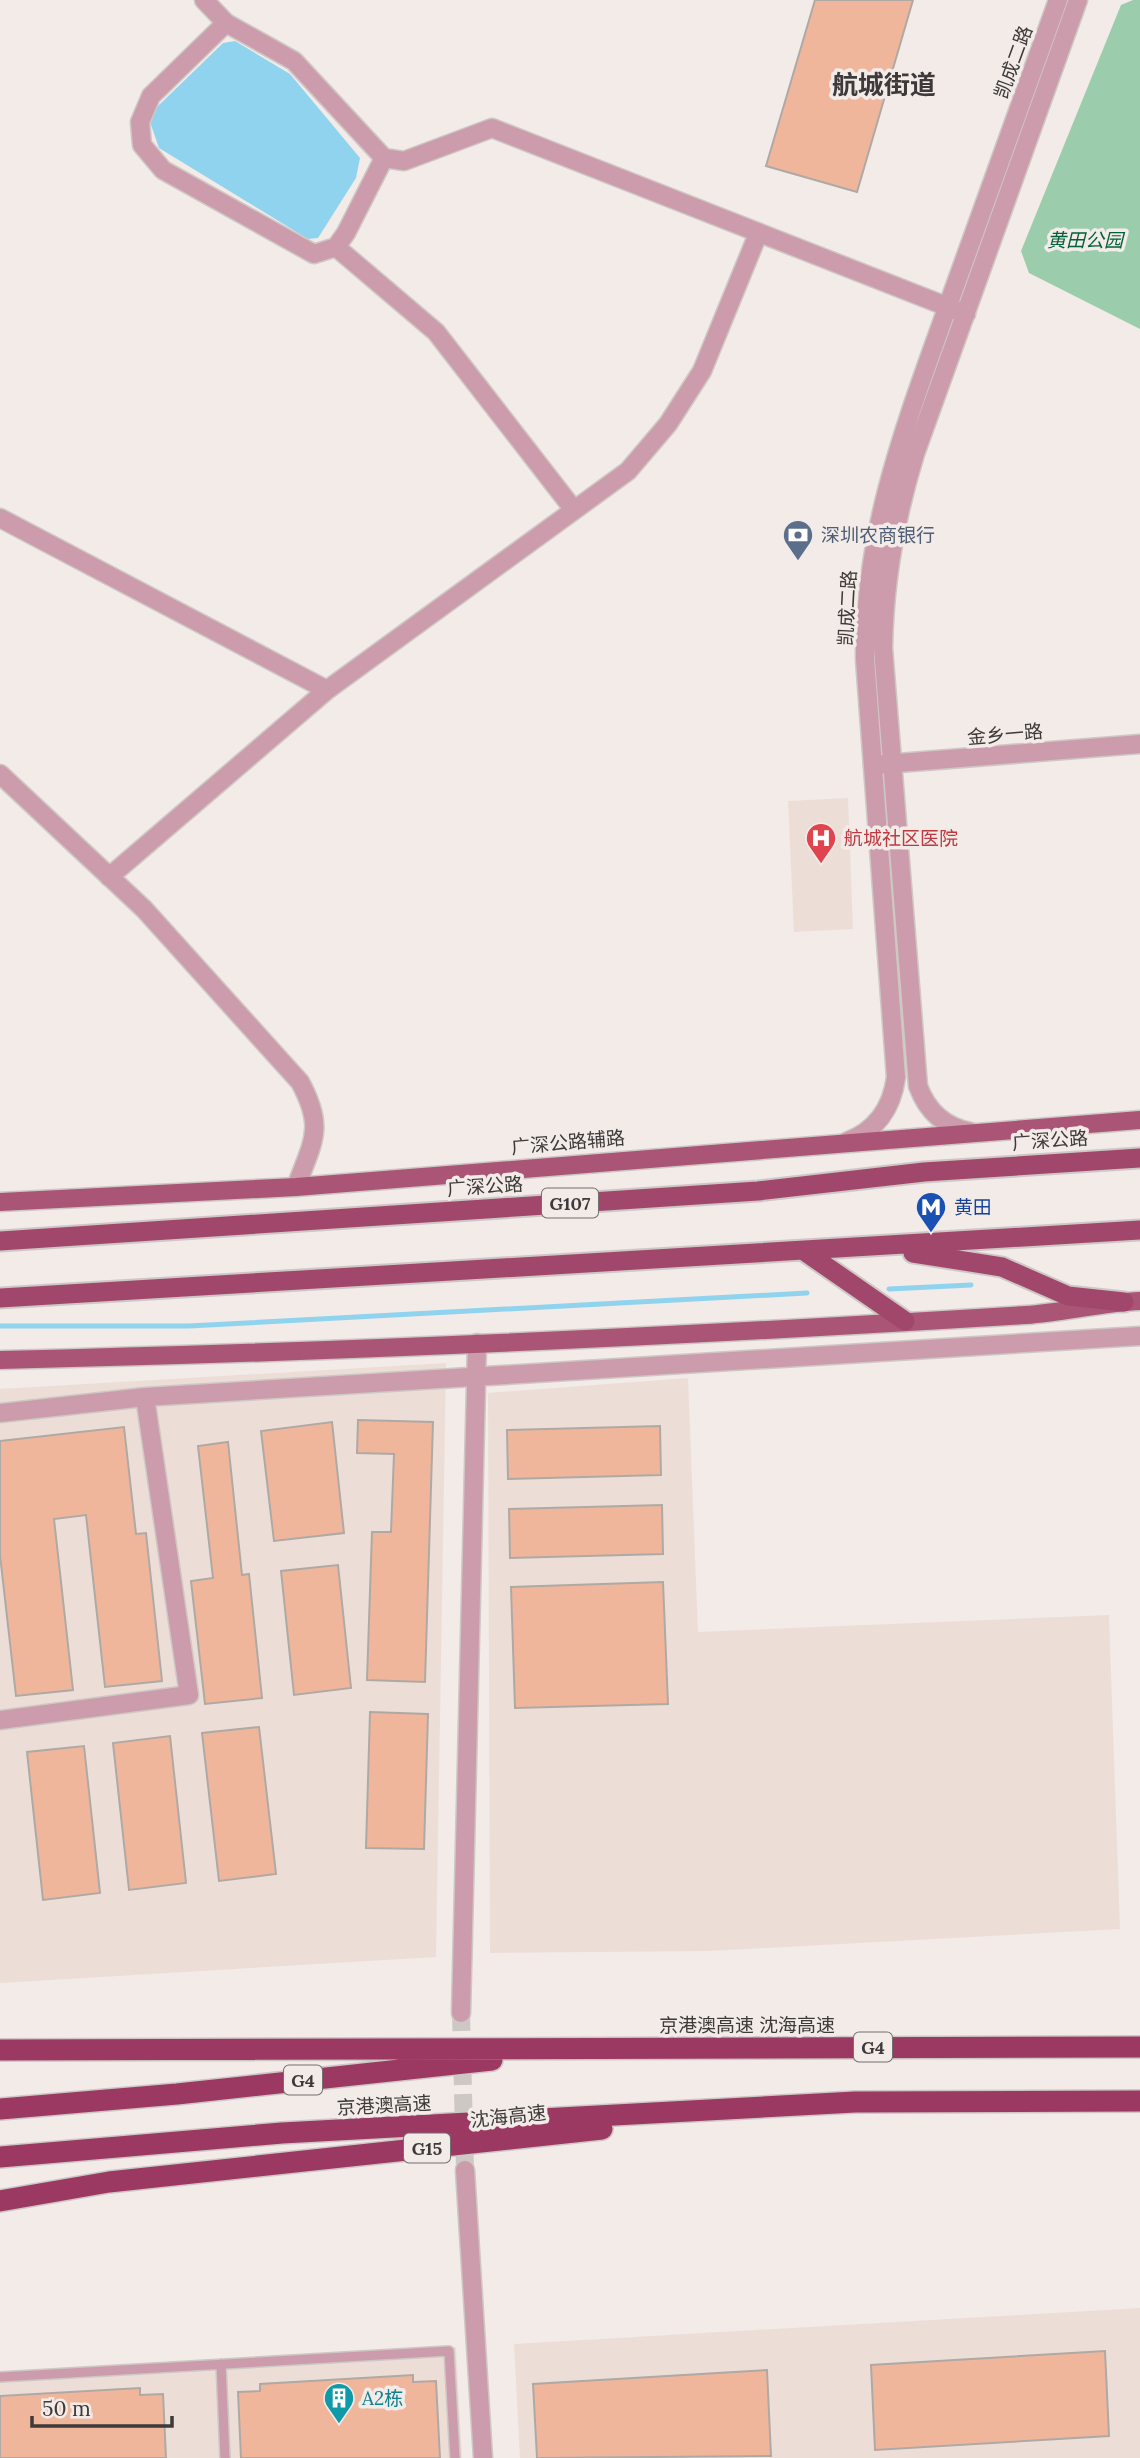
<svg xmlns="http://www.w3.org/2000/svg" width="1140" height="2458" font-family="Lora,'Noto Sans SC',serif">
<style>
.built{fill:#ecded7}
.green{fill:#9bcdad}
.water{fill:#90d3ee}
.lines{fill:none;stroke-linecap:round;stroke-linejoin:round}
.stream{stroke:#90d3ee;stroke-width:5}
.building{fill:#f0b69c;stroke:#afa9a6;stroke-width:2}
.minor-tunnel{stroke:#cec8c5;stroke-width:18;stroke-dasharray:18 9;stroke-linecap:butt}
.service-casing{stroke:#cec8c5;stroke-width:12}
.minor-casing{stroke:#cec8c5;stroke-width:21}
.tertiary-casing{stroke:#cec8c5;stroke-width:21}
.primary-casing{stroke:#cec8c5;stroke-width:21}
.trunk-casing{stroke:#cec8c5;stroke-width:23}
.motorway-casing{stroke:#cec8c5;stroke-width:24}
.service{stroke:#cd9cac;stroke-width:9}
.minor{stroke:#cd9cac;stroke-width:18}
.tertiary{stroke:#cd9cac;stroke-width:18}
.primary{stroke:#aa5576;stroke-width:18}
.trunk{stroke:#a2476c;stroke-width:19}
.motorway{stroke:#9b3962;stroke-width:21}
.labels{text-anchor:middle;dominant-baseline:central;stroke-width:7;stroke-linejoin:round;paint-order:stroke}
.shield{fill:#f2ebe8;stroke:#736f6e;stroke-width:2}
.shield-label{font-size:18px;font-weight:bold;fill:#3d3a39}
.street-label{font-size:19px;fill:#3d3a39;stroke:#f2ebe8}
.park-label{font-size:19px;font-style:italic;fill:#006338;stroke:#f2ebe8}
.service-label{font-size:19px;fill:#4e5e75;stroke:#f2ebe8;text-anchor:start}
.health-label{font-size:19px;fill:#be3a42;stroke:#f2ebe8;text-anchor:start}
.transit-label{font-size:19px;fill:#164399;stroke:#f2ebe8;text-anchor:start}
.culture-label{font-size:19px;fill:#0d838f;stroke:#f2ebe8;text-anchor:start}
.district-label{font-size:26px;font-weight:bold;fill:#3d3a39;stroke:#f2ebe8}
</style>
<rect width="100%" height="100%" fill="#f2ebe8"/>
<path class="built" d="M848,798L853,929L794,932L788,801Z
M446,1363L436,1957L0,1983V1389Z
M688,1378L698,1632L1109,1615L1120,1929L709,1951L490,1953L488,1393Z
M1140,2308V2458H520L514,2344Z
M456,2347L462,2458H0V2373Z"/>
<path class="green" d="M1133,0H1140V329L1029,273L1021,251L1121,5Z"/>
<path class="water" d="M235,41L290,74L360,158L356,178L318,238L308,239L159,148L150,122L157,107L223,43Z"/>
<g class="lines">
<path class="stream" d="M889,1289L971,1285
M0,1326H189L807,1293"/>
</g>
<path class="building" d="M815,0H913L857,192L766,166Z
M358,1420L433,1422L425,1682L367,1680L372,1532H391L394,1454L357,1453Z
M332,1422L344,1533L274,1541L261,1431Z
M660,1426L661,1475L508,1479L507,1430Z
M124,1427L136,1534L146,1533L162,1681L105,1687L86,1515L54,1519L73,1690L16,1696L0,1555V1441Z
M228,1442L242,1575L249,1574L262,1698L205,1704L191,1581L213,1578L198,1446Z
M662,1505L663,1554L510,1558L509,1509Z
M338,1565L351,1688L294,1695L281,1571Z
M663,1582L668,1704L515,1708L511,1587Z
M370,1712L428,1714L424,1849L366,1848Z
M259,1727L276,1874L219,1881L202,1733Z
M170,1736L186,1883L129,1890L113,1743Z
M84,1746L100,1893L43,1900L27,1752Z
M1105,2351L1109,2436L875,2450L871,2365Z
M767,2370L771,2456L537,2458L533,2384Z
M413,2375V2382L436,2381L440,2458H241L238,2392L260,2391V2384Z
M140,2388V2395L163,2394L166,2458H0V2396Z"/>
<g class="lines">
<path class="minor-tunnel" d="M461,2013L465,2170"/>
<g class="service-casing">
<path id="service" d="M221,2364L225,2458
M0,2377L449,2351L455,2458"/>
</g>
<g class="minor-casing">
<path id="minor" d="M204,0L226,23L294,61L384,158L404,161L492,128L966,314
M226,23L151,96L140,122L142,145L163,170L314,254L336,247L346,233L384,158
M336,247L436,332L574,510
M0,518L327,690
M873,765L1140,744
M0,774L144,909L300,1082C325,1128 313,1141 296,1187
M109,877L327,690L628,471L668,424L702,371L758,234
M0,1413L145,1397L1140,1336
M0,1720L189,1695L145,1397
M461,2013L477,1343
M465,2170L483,2458"/>
</g>
<g class="tertiary-casing">
<path id="tertiary" d="M971,1132C944,1127 927,1111 918,1086L883,648C884,581 895,519 915,454L1078,0
M846,1142C876,1131 892,1108 896,1077L865,659C864,528 907,421 950,300C986,200 1022,100 1058,0"/>
</g>
<g class="primary-casing">
<path id="primary" d="M0,1202L296,1187L1140,1120
M0,1360C342,1352 685,1336 1026,1315C1064,1312 1102,1303 1140,1301"/>
</g>
<g class="trunk-casing">
<path id="trunk" d="M0,1241L758,1191L924,1172L1140,1158
M804,1251L905,1321
M913,1253L1002,1267L1068,1296L1124,1302
M0,1298L1140,1230"/>
</g>
<g class="motorway-casing">
<path id="motorway" d="M0,2050L1140,2047
M0,2109L177,2094L492,2060
M0,2157L282,2133L855,2102L1140,2101
M0,2201L109,2182L602,2129"/>
</g>
<use href="#service" class="service"/>
<use href="#minor" class="minor"/>
<use href="#tertiary" class="tertiary"/>
<use href="#primary" class="primary"/>
<use href="#trunk" class="trunk"/>
<use href="#motorway" class="motorway"/>
</g>
<defs>
<g id="bank-pin" transform="scale(1.575)"><path d="M0 17L-7.5 6A9.5 9.5 0 1 1 7.5 6Z" fill="#5c6f8a" stroke="#f2ebe8"/><path d="M-6-4H6V4H-6ZM0-2.3a2.3 2.3 0 1 0 0 4.6a2.3 2.3 0 1 0 0-4.6Z" fill="#fff"/></g>
<g id="hospital-pin" transform="scale(1.575)"><path d="M0 17L-7.5 6A9.5 9.5 0 1 1 7.5 6Z" fill="#e0444e" stroke="#f2ebe8"/><path d="M-5-5h3v3.5h4V-5h3V5h-3V1.5h-4V5h-3Z" fill="#fff"/></g>
<g id="metro-pin" transform="scale(1.575)"><path d="M0 17L-7.5 6A9.5 9.5 0 1 1 7.5 6Z" fill="#1a4fb4" stroke="#f2ebe8"/><path d="M-5.5 5V-5H-3L0 0L3-5H5.5V5H3V-.5L0 4L-3-.5V5Z" fill="#fff"/></g>
<g id="building-pin" transform="scale(1.575)"><path d="M0 17L-7.5 6A9.5 9.5 0 1 1 7.5 6Z" fill="#0f9aa8" stroke="#f2ebe8"/><path d="M-4-6H4V6H1V3H-1V6H-4ZM-2.5-4.3h1.7v1.8h-1.7ZM.8-4.3h1.7v1.8H.8ZM-2.5-1h1.7V.8h-1.7ZM.8-1h1.7V.8H.8Z" fill="#fff"/></g>
</defs>
<g fill-rule="evenodd">
<use href="#bank-pin" x="798" y="535"/>
<use href="#hospital-pin" x="821" y="838"/>
<use href="#metro-pin" x="931" y="1207"/>
<use href="#building-pin" x="339" y="2398"/>
</g>
<g class="labels">
<g class="shield">
<rect x="542" y="1188.5" width="56" height="29" rx="5"/>
<rect x="854" y="2032.5" width="38" height="29" rx="5"/>
<rect x="284" y="2065.5" width="38" height="29" rx="5"/>
<rect x="404" y="2133.5" width="46" height="29" rx="5"/>
</g>
<g class="shield-label">
<text x="570" y="1203">G107</text>
<text x="873" y="2047">G4</text>
<text x="303" y="2080">G4</text>
<text x="427" y="2148">G15</text>
</g>
<g class="street-label">
<text transform="translate(1013 62) rotate(-70)">凯成二路</text>
<text transform="translate(847 608) rotate(-87)">凯成二路</text>
<text transform="translate(1005 734) rotate(-5)">金乡一路</text>
<text transform="translate(1050 1140) rotate(-4)">广深公路</text>
<text transform="translate(568 1142) rotate(-5)">广深公路辅路</text>
<text transform="translate(485 1186) rotate(-4)">广深公路</text>
<text x="747" y="2025">京港澳高速 沈海高速</text>
<text transform="translate(384 2105) rotate(-3)">京港澳高速</text>
<text transform="translate(508 2116) rotate(-6)">沈海高速</text>
</g>
<g class="park-label">
<text x="1085" y="240">黄田公园</text>
</g>
<g class="service-label">
<text x="821" y="535">深圳农商银行</text>
</g>
<g class="health-label">
<text x="844" y="838">航城社区医院</text>
</g>
<g class="transit-label">
<text x="954" y="1207">黄田</text>
</g>
<g class="culture-label">
<text x="362" y="2398">A2栋</text>
</g>
<g class="district-label">
<text x="884" y="84">航城街道</text>
</g>
</g>
<path d="M32 2416v10h140v-10" fill="none" stroke="#3d3a39" stroke-width="3.5"/>
<text x="42" y="2416" font-size="21" fill="#3d3a39" stroke="#f2ebe8" stroke-width="5" paint-order="stroke">50 m</text>
</svg>
